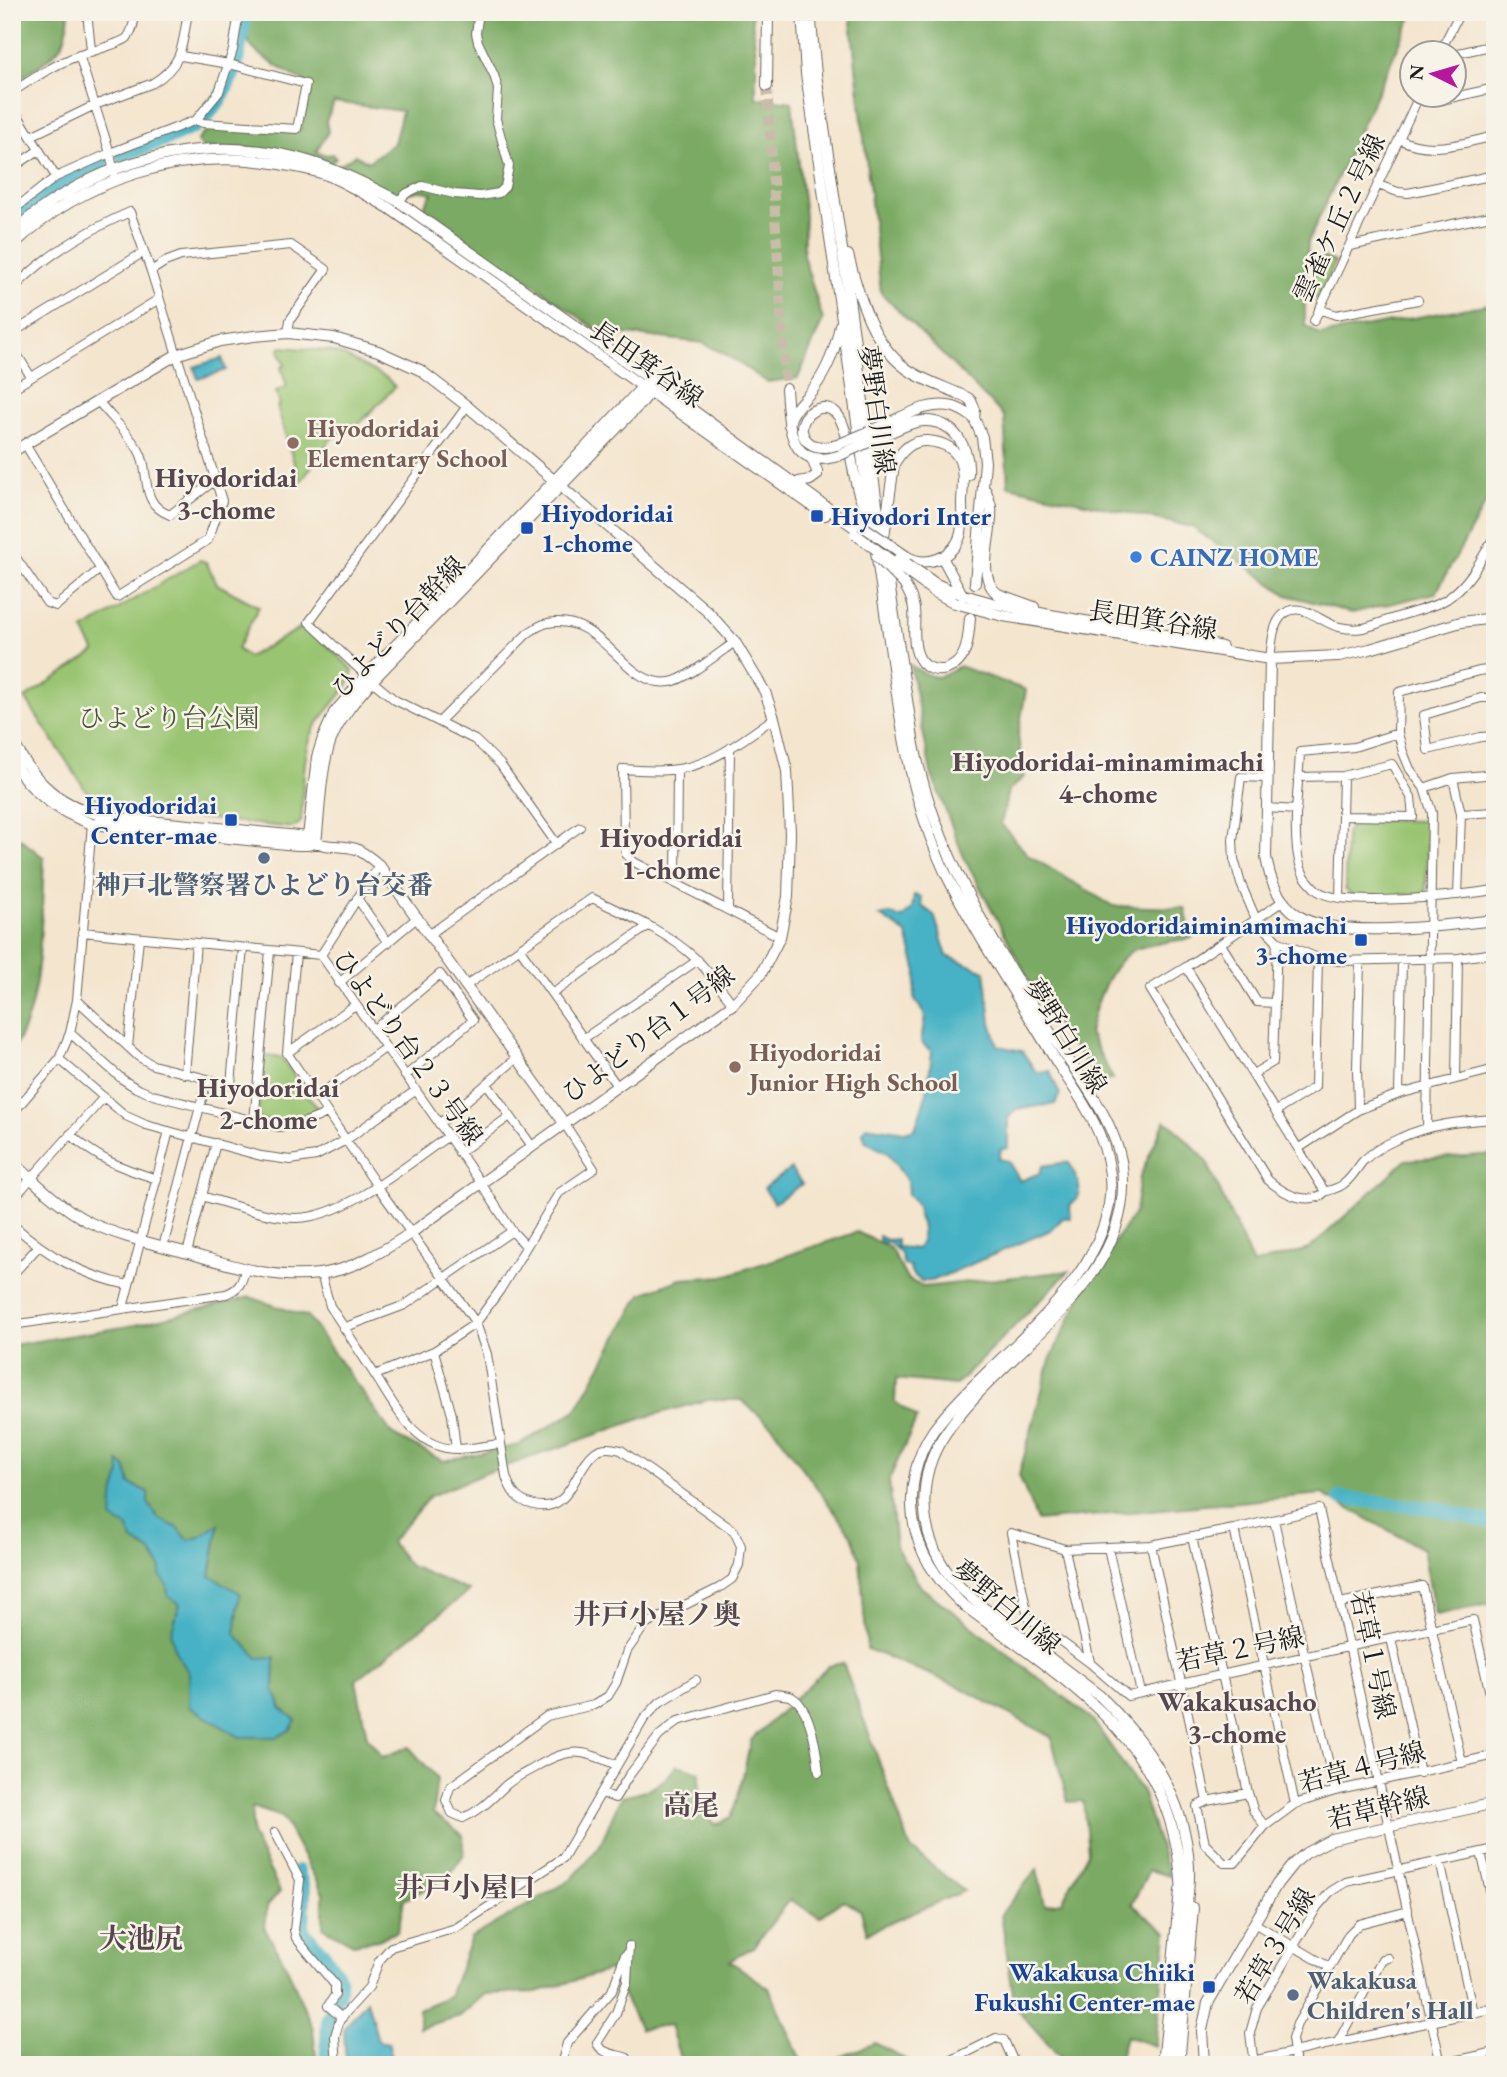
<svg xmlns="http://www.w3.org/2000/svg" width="1507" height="2077" font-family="'EB Garamond','Noto Serif JP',serif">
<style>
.green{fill:#99c471;stroke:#5a7046;stroke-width:2}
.forest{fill:#7aaa63;stroke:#4b6340;stroke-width:2}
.water{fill:#47b2c5;stroke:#326770;stroke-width:2}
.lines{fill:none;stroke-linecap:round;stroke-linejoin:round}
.river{stroke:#47b2c5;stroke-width:14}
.tertiary-tunnel{stroke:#c9bdaa;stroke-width:10;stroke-dasharray:10 5;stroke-linecap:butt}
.minor-casing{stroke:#68625a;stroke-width:10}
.tertiary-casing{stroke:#68625a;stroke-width:12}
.minor{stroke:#fff;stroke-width:8}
.tertiary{stroke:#fff;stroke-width:10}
.tertiary-bridge-casing{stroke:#68625a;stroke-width:12;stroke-linecap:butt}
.tertiary-bridge{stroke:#fff;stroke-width:10}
.education-dot{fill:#8d6e63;stroke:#f7f3e8;stroke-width:2.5}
.transit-dot{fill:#1a4fb4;stroke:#f7f3e8;stroke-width:2.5}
.shop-dot{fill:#3f7fe0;stroke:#f7f3e8;stroke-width:2.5}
.service-dot{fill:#5c6f8a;stroke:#f7f3e8;stroke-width:2.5}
.labels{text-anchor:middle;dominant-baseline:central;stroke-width:5;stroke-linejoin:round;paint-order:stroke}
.street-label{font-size:26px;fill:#1c1c1c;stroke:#f7f3e8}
.education-label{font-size:26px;font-weight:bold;fill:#785e54;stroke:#f7f3e8;text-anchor:start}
.transit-label{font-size:26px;font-weight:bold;fill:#164399;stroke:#f7f3e8;text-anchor:end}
.shop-label{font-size:26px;font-weight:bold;fill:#366cbe;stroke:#f7f3e8;text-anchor:start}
.park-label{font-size:26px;fill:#48573a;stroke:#f7f3e8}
.service-label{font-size:26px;font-weight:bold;fill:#4e5e75;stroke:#f7f3e8}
.neighbourhood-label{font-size:28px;font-weight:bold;fill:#57464d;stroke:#f7f3e8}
</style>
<rect width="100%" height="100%" fill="#f7f3e8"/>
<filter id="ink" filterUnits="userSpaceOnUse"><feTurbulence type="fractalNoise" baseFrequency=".0143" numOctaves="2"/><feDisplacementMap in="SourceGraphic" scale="14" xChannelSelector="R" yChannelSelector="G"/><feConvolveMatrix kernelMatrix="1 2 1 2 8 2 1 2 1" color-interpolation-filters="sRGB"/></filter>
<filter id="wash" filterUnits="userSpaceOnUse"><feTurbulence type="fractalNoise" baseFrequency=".00686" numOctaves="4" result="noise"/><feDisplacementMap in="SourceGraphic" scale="28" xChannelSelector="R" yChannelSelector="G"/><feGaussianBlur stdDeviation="1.57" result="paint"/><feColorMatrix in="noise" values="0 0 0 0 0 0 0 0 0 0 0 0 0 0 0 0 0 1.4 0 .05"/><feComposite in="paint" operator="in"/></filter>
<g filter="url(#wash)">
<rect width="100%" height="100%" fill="#f4e5ce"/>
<path class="green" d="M1323,257L1335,262L1318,299L1306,293Z
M282,347L329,351L342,355L387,378L395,387L361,422L331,439L300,483L277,406L280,405L276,392L287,387L281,367L285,365L279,350Z
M200,560L206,562L217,584L259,607L237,649L248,657L306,625L353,670C352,688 324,711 314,729C301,756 304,793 301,822L293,828L97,807L25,698L95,652L83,630Z
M1359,820L1428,821L1426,890L1422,894L1352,896L1345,889L1346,832Z
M264,1056L282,1058L320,1112C296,1124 283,1125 257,1119Z"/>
<path class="forest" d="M12,12H69C68,22 68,31 64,40C57,57 27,73 12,84Z
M249,12H751L756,55V98L792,102L805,217L803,255L823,320L798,378L767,382L725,354L703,343L627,334L608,338L515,271L499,263L421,212L432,193C416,188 414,194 399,194C392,194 345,170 339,165L355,155L368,162L394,143L402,111L334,102L326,121L328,132L316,152L327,155L332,154L336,158L331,163L299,154L202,147L197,141L209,128L300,130L310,85C299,79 256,55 250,45C245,36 248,22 249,12Z
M850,12H1414L1308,242L1305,295V325L1320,335L1495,303V486L1436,593L1352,613L1287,595L1192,527L1008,486L1004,416L881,293Z
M910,665C933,678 936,683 959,666L1026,690L1018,736L1024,777L1008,791L1001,824L1028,855L1113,906L1185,908L1192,938C1177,941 1144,944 1132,951C1108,966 1095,1006 1089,1033L1113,1079L1100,1083L1041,1003L963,855L931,773Z
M12,832L44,858C41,910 44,1009 12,1050Z
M1165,1121L1173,1126L1206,1160L1253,1264L1309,1249L1406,1160L1495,1154V1603L1435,1615L1423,1549L1322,1494L1037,1521L1019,1475L1050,1360L1087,1283L1135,1212L1140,1176Z
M857,1232L890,1248L907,1279L923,1287L1069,1271L956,1385L896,1379L895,1402L917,1418L889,1480L896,1547L921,1587L1092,1719L1142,1792L1169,1876L1149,1870L1132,1904L1167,1933L1155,2046L1126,2036L1118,2065H1067L1015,2007L1001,1914L1037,1869L1045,1905L1062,1902L1088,1852L1083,1801L1068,1802L1051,1737L958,1686L867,1649L860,1560L852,1536L772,1426L741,1400H707L646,1417L486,1473L430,1496L391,1542L410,1566L469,1591L356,1680L367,1737L383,1757L409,1747L437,1778L433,1813L463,1835L464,1854L448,1877L404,1900L398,1931L378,1940L353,1944L323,1927V1893L282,1817L252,1807V1835L280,1891L267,1906L265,1929L286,1965L313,2029L317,2065H12V1345L135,1325L250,1297L308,1317L393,1435L443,1461L519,1445L576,1410L641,1294L681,1279L725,1276Z
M843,1663L911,1849L964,1891L867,1933L861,1911L843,1900L820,1917L790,1900L753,1947L730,1961L769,1988L803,2065H682L670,2025L640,2029L610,1970L537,1992L485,1994L460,2016L419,2028V2009L449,1996L471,1938L572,1879L599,1847L621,1797C647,1792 661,1787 677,1765L700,1772L699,1801L715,1825L731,1817L740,1789L751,1740L829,1666Z
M875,2043L916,2065H820Z"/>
<path class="water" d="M222,358L226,370L198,379L194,367Z
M914,895L921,897L922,906L934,915L947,956L985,971L991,1022L998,1046L1022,1051L1036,1072L1050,1071L1060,1095L1055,1104L1016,1109L1008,1118V1148L1001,1149L999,1159L1008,1161L1020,1181L1040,1173L1042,1166L1069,1162C1077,1181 1087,1190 1070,1206L1071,1218H1063L1051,1230L932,1281H921L911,1273L910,1267L904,1265L901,1254L890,1243H882L879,1240V1236L887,1240L897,1239V1247L917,1249L921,1241L922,1229L917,1206L908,1194L907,1181L888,1153L866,1142L863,1133L866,1126L905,1132L915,1129L927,1092L932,1052L921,1042L925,1016L914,997L917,972L907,934L880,916L889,914L902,918L912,909Z
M791,1169L802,1184L774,1203L764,1188Z
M119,1462L126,1468L130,1484L148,1492V1503L159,1519L176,1527L189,1540L200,1537L219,1524L210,1576L240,1593L235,1634L258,1658L275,1657L274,1690L282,1709L296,1720L290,1730L277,1737H240L189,1707V1673L175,1651L171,1633L180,1604L168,1596L167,1585L160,1575L161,1568L151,1552L133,1540L127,1527L112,1519L113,1498L120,1474Z
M367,2000L378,2041L389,2043L391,2062L393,2065H346L344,2028Z"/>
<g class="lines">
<path class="river" d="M237,62L246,12
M206,117L220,100L235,70
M122,156L172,137L194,127
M12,217L77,174L103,163
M1340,1498L1438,1509L1478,1520L1495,1522
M298,1871L304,1891L303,1931L325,1955L340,1980L339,1992L328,2019L326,2065"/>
</g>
</g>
<g filter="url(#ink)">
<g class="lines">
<path class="tertiary-tunnel" d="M767,86L786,389"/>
<g class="minor-casing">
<path id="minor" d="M87,12L91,50
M1142,12L1146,16
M810,16L829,12
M1440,52L1460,12
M1454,54L1495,45
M79,55L110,153L114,173
M181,56L229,64L306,84L297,129L203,123L196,120
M12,92C31,80 50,67 70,59C82,53 119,45 127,38C133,31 134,21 136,12
M1419,96L1441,100L1495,88
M12,106L56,177
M31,136L95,105L153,83C184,64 182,45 188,12
M1399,139C1430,155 1463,143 1495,136
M12,168L39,150
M1378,185L1398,192L1408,193L1495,175
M398,201L407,193L422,186L454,194L480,196L499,193L505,187L509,166L496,119L498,89L494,75L478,42L476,33L479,12
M12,211L56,177L110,153L196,120L219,92L233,50L239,12
M1350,246L1495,215
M151,271L165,262L181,256L291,245L326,269L290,320L288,333
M12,290C45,255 86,231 130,212L151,271L222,501L208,540L117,597L25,444
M1319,309L1336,315L1418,300
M1314,321L1420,94
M12,333L144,252
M12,346L31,377
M12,389L159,299
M98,401C111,417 127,432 138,449C152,470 137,503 170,515L215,480
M467,406L309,622L372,681L395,700L475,740L500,764L556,843
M12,552L47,603L56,606L100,569
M1270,659C1272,645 1272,623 1284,614C1302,600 1321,623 1339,627C1362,632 1370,626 1391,619C1407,613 1433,608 1447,599C1470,583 1482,558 1495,535
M1495,698H1481L1424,715L1428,750L1481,737L1495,736
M774,718C745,738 714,764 678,769C661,772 641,770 623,769L624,842L626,854L634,862L780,937
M439,722L528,633C534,629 541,624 548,623C605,613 623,689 670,682C686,680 720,652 735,642
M1398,733L1354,747L1300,752C1299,784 1289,847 1304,875C1306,879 1314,888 1318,891C1343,909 1461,895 1495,890
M1299,777L1343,776L1392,764L1411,797L1413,817L1342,816
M1267,778L1241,777L1233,840L1234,859L1241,884L1256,919L1277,941L1318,958L1338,961L1458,958L1495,953
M1453,778L1461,814L1458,895
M1424,788L1453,778L1495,774
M1266,808L1297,810
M1461,814L1495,812
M676,883L677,770
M357,898L388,943
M1340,898L1343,776
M1283,901L1186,967L1150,989L1268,1180C1281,1191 1299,1203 1318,1197C1321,1196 1323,1193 1327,1191C1334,1189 1340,1188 1346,1182C1353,1176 1357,1168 1363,1161C1373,1151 1386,1144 1400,1138C1430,1124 1462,1121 1495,1119
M728,909L730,748
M82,932L321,955L481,1183L512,1231L526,1246
M430,934L580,827
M1221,944L1257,1002L1274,1003
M520,949L617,1086
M296,953L287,1053L377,1186L476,1323L487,1354L506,1476C511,1492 517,1501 534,1505C572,1514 574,1468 595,1452C603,1446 612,1448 621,1450L734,1531L741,1546L739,1565L732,1579L719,1588L645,1625L627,1651L616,1683L608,1696L594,1705L547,1716L450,1787L446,1800L452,1813L463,1818C482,1810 491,1799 506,1785C514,1778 525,1773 534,1768C568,1747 581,1749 616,1765
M321,955L379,865
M1186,967L1325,1192
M339,983L418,917
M467,985L592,898C627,915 666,931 695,958C709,971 721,989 733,1004
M552,994L648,926
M77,1000L139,1057L153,1065L231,1085L243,948
M373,1030L440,974L473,1020L405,1076
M70,1033L122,1079L136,1088L153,1095L278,1127C297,1126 310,1121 327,1113
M583,1039L698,960
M128,1047L139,938
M287,1053L355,1005
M59,1059L126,1116L146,1125L261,1156L290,1160L316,1156L346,1140L415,1091
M185,1074L196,943
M1253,1074L1273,1062L1277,941
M1456,1079L1458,958
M487,1084L532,1146
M1399,1094L1402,961
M316,1097L385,1048
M1358,1110L1357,1068L1360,961
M1276,1111L1315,1087L1318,958
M12,1114L59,1059L70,1033L77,1000L92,824
M254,1121L270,951
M439,1124L517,1058
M1427,1128L1432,813L1424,788L1410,769L1403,752L1398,733L1399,692L1479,671L1495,669
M70,1134C97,1159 121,1168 157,1179
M1299,1148L1358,1110L1399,1094L1495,1069
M459,1153L510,1116
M202,1196C229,1204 269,1218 297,1218C346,1217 408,1164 447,1137
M12,1200L104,1097
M12,1224C48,1256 81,1275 128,1285
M163,1247L207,1080
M187,1253L216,1143
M321,1274L330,1306L375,1375L434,1351L476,1323L500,1290L559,1193L594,1169L564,1123
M12,1275L38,1247
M123,1308L169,1131
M12,1325L226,1294C239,1289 242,1283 245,1270
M343,1328L405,1305L512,1231
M434,1351L452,1415L456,1449
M375,1375C395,1406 415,1449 457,1449C472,1449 487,1445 501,1444
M1274,1520L1335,1791
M1234,1529L1295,1804
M1192,1537L1248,1793L1254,1812L1265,1826
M1151,1545L1207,1801L1197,1806L1205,1844L1224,1863H1235L1265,1826L1295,1804L1335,1791L1495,1755
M1108,1548L1141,1693
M1065,1549L1090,1662
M1340,1603L1422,1586L1462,1763
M1391,1638L1420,1773
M1495,1715L1473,1620C1358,1645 1243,1669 1128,1696L1090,1663L1028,1617L1011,1533L1065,1549L1151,1545L1234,1529L1319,1509L1441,2064L1495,2052
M602,1793L615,1798L628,1777L659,1736L678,1721L775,1694C781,1695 788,1695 792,1697C811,1708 817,1752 819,1772
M1207,1801L1248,1793
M275,1832L300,1880L294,1930L296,1938L335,1985V1995L328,2006L342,2018
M1481,1852L1495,1912
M1440,1861L1473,2013
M1254,1923L1329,1967
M1338,2042L1382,1959L1388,1958
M1252,2061L1495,2008
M337,2065L335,2036L340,2019L369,1987L379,1961L391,1947L456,1928L563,1858L644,1719L660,1702L696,1680
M561,2065L567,2043L612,1991L625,1955
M629,2065L627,2058C617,2054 601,2054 597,2043L616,2013L627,1982L629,1946
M950,2065L946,2063L996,2038L1004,2040L1015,2065
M1254,2065L1250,2033L1257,2008L1317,1907L1330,1892L1346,1882L1495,1849
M1296,2065L1292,2039L1297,2024L1349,1934L1359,1924L1408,1911"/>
</g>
<g class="tertiary-casing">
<path id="tertiary" d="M802,12L806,74L900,715C909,770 921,821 945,872C968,918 995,962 1022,1005C1034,1025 1046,1044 1058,1064C1086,1106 1118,1151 1109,1204C1098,1276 1024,1335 975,1384C960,1399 945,1414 933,1431C916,1456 909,1488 913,1518C918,1553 936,1579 961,1603C1073,1688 1177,1739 1182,1897
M810,12L816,74L845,269L878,512L914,745C934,848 990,939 1046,1026C1072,1068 1115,1117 1122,1167C1137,1285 998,1351 943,1437C916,1479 919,1533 948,1573C965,1596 990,1612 1013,1630C1042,1652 1071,1674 1100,1696C1147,1742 1186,1799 1189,1867C1190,1892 1185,1917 1182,1942C1179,1983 1175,2024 1171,2065
M767,86L768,12
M12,232C29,218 45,204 64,194C133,152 222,137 301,159C335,168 367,184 398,201L639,371L858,530
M12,246C83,178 183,147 280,164C295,167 312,169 327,175C348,184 368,196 389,208L825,515
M848,255C859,297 873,349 913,373C930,383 950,389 968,398L971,401L975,410L974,418L982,437L985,462L975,583
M786,389C789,424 788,471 838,456
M789,425C791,409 805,400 814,388C828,369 836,347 840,325
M880,427C903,417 928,400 954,407C961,409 968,414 974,418
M882,436C895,431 910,421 924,421C954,420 970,448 968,475
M837,445C824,449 805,448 802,431C800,414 822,400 836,413C850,427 852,477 860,497C862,502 865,506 868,511
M12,452L176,355L220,341L254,336L288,333L334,338L378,351L420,370L467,406L708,612L735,642L765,692L774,718L787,771L790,833L788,897L780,937L761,974L733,1004L411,1233C383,1251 353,1270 319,1274C273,1280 232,1265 188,1253C154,1244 119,1237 87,1221C59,1206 35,1182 12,1161
M799,482L810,480L817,475V471L811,457
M986,491C988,496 990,502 991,507C994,532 974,576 998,594L1034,607
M884,537L894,464C901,451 911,440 927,441C966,444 964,471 962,501C962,511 963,522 961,533C955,557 927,569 906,556
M942,557L963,596
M904,584C909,592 913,599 914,609C916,626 909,653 926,666C932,670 940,671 947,669C969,661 968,637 970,618
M936,584C969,599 1004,606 1040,613C1101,625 1162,632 1222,647
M933,591L955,603L1003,616L1270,659L1339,656L1370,649L1461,622L1495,618
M1270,659L1266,857C1270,881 1278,902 1299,916C1333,940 1452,925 1495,920
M12,740C35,784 60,807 109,817L308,837L317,757L323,738L334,713L366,676L554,481L647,382
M12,760C30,792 58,812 92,824L296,845H308L316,843C320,811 320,770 331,740C340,718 356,699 372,681L643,401L653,388
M312,840C325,849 342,844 356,849C365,853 372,859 379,865L564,1123
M1163,2065L1180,1890
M1179,2065L1193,1908
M1204,2065L1202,2030L1208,2003L1277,1884L1293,1864L1306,1853L1332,1839L1495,1803"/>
</g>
<use href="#minor" class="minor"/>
<use href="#tertiary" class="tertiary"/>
<g class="tertiary-bridge-casing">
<path id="tertiary-bridge" d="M837,445L880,427
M838,456L882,436
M861,525L906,556
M855,534L933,591
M877,557L904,584
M899,558L936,584"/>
</g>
<use href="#tertiary-bridge" class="tertiary-bridge"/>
</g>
</g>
<g class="education-dot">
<circle cx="293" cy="443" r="7"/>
<circle cx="735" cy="1067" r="7"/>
</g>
<g class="transit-dot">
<rect x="810" y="509" width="14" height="14" rx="3.5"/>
<rect x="520" y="521" width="14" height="14" rx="3.5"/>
<rect x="224" y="813" width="14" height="14" rx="3.5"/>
<rect x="1354" y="933" width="14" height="14" rx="3.5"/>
<rect x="1202" y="1980" width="14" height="14" rx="3.5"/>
</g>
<circle class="shop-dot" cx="1136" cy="557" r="7"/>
<g class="service-dot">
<circle cx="264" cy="858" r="7"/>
<circle cx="1293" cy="1995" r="7"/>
</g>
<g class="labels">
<g class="street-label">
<text transform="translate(1339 218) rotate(-65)">雲雀ケ丘２号線</text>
<text transform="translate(647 364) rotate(35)">長田箕谷線</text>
<text transform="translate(877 410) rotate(82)">夢野白川線</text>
<text transform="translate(1153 620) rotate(9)">長田箕谷線</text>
<text transform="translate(398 627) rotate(-47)">ひよどり台幹線</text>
<text transform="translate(648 1034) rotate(-37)">ひよどり台１号線</text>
<text transform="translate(1066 1036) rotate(58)">夢野白川線</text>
<text transform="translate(408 1047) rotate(54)">ひよどり台２３号線</text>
<text transform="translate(1007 1607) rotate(40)">夢野白川線</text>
<text transform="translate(1240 1649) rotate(-12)">若草２号線</text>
<text transform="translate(1373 1655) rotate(78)">若草１号線</text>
<text transform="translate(1362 1767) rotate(-15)">若草４号線</text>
<text transform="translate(1378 1808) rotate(-14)">若草幹線</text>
<text transform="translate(1275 1946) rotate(-59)">若草３号線</text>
</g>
<g class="education-label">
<text x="307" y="428">Hiyodoridai<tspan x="307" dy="30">Elementary School</tspan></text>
<text x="749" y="1052">Hiyodoridai<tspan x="749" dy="30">Junior High School</tspan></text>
</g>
<g class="transit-label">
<text x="541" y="513" text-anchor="start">Hiyodoridai<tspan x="541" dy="30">1-chome</tspan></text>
<text x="831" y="516" text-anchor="start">Hiyodori Inter</text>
<text x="217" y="805">Hiyodoridai<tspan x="217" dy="30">Center-mae</tspan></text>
<text x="1347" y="925">Hiyodoridaiminamimachi<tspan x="1347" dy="30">3-chome</tspan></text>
<text x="1195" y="1972">Wakakusa Chiiki<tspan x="1195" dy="30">Fukushi Center-mae</tspan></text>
</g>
<g class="shop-label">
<text x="1150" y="557">CAINZ HOME</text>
</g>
<g class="park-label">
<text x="169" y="718">ひよどり台公園</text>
</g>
<g class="service-label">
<text x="264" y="885">神戸北警察署ひよどり台交番</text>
<text x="1307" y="1980" text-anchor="start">Wakakusa<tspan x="1307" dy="30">Children's Hall</tspan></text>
</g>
<g class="neighbourhood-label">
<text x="226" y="477">Hiyodoridai<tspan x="226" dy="32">3-chome</tspan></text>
<text x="1108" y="761">Hiyodoridai-minamimachi<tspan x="1108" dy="32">4-chome</tspan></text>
<text x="671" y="837">Hiyodoridai<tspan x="671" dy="32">1-chome</tspan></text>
<text x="268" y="1087">Hiyodoridai<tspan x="268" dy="32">2-chome</tspan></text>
<text x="657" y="1614">井戸小屋ノ奥</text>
<text x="1237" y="1701">Wakakusacho<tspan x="1237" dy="32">3-chome</tspan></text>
<text x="691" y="1805">高尾</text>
<text x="466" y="1887">井戸小屋口</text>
<text x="141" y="1938">大池尻</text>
</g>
</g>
<rect width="1507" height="2077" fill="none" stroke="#f7f3e8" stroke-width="42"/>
<g transform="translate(1433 74) rotate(275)"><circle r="33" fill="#f7f3e8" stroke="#9f9d96" stroke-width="2"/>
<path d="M0-5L12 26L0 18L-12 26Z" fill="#b5179e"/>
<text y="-10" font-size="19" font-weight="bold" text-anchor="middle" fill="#1c1c1c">N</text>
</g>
</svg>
